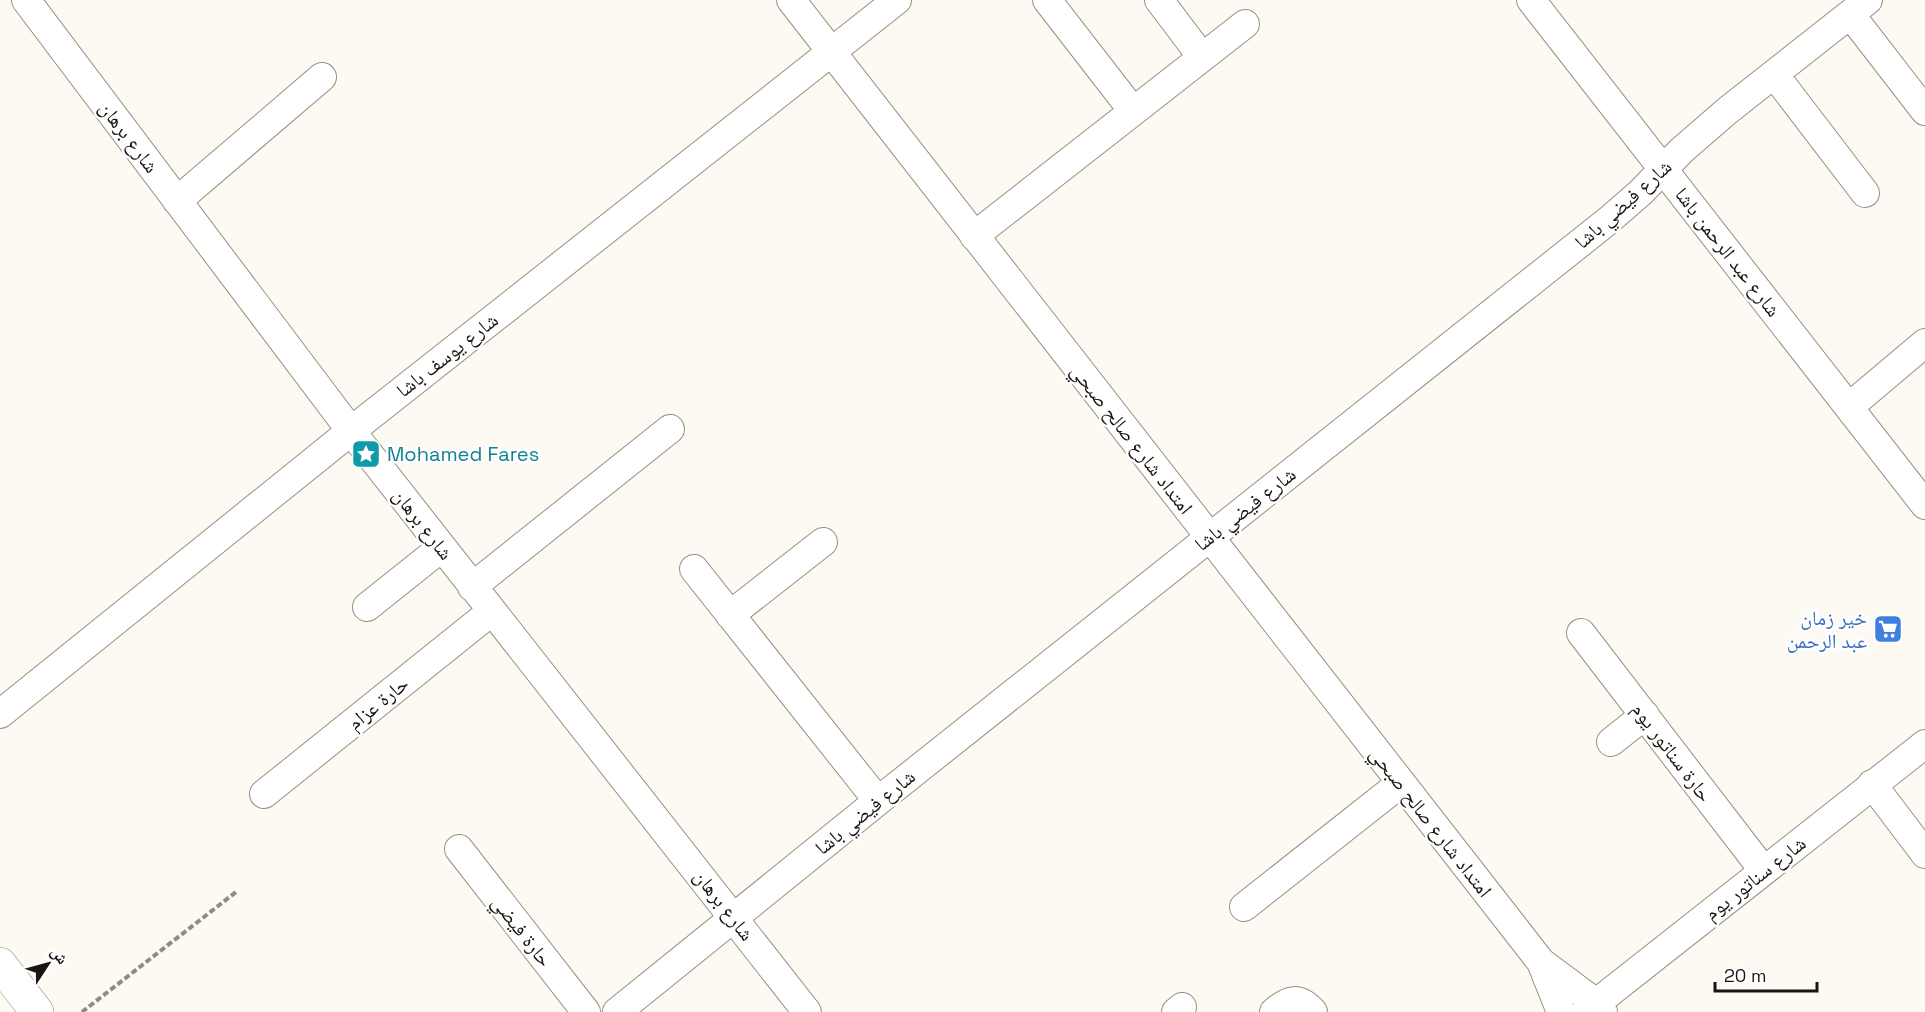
<svg xmlns="http://www.w3.org/2000/svg" width="1925" height="1012" font-family="'Space Grotesk','Noto Naskh Arabic',sans-serif">
<style>
.lines{fill:none;stroke-linecap:round;stroke-linejoin:round}
.minor-casing{stroke:#998e82;stroke-width:30}
.tertiary-casing{stroke:#998e82;stroke-width:34}
.path{stroke:#8f8b86;stroke-width:4;stroke-dasharray:6 3;stroke-linecap:butt}
.minor{stroke:#fff;stroke-width:28}
.tertiary{stroke:#fff;stroke-width:33}
.labels{text-anchor:middle;dominant-baseline:central;stroke-width:5;stroke-linejoin:round;paint-order:stroke}
.street-label{font-size:20px;fill:#191511;stroke:#fff}
.culture-label{font-size:20px;fill:#0d838f;stroke:#fff;text-anchor:start}
.shop-label{font-size:20px;fill:#366cbe;stroke:#fff;text-anchor:end}
</style>
<rect width="100%" height="100%" fill="#fdf9f3"/>
<g class="lines">
<g class="minor-casing">
<path id="minor" d="M26,0L351,431L807,1012
M791,0L1541,962L1596,1003L1603,1012
M1047,0L1133,111
M1159,0L1202,57
M1531,0L1925,505
M1850,14L1925,111
M1774,74L1865,193
M177,201L322,77
M974,236L1245,24
M1849,407L1925,343
M694,569L878,801
M472,587L670,429
M367,607L441,548
M730,615L823,542
M1581,633L1764,871
M0,714L351,431L897,0
M1611,742L1645,715
M1872,784L1925,854
M264,794L492,611
M459,849L586,1012
M1244,907L1401,783
M1541,962L1561,1012
M617,1012L878,801L1609,220L1640,193L1682,150L1727,111L1868,0
M1176,1012L1182,1007
M1274,1012C1289,999 1299,996 1313,1012
M1585,1012L1925,744"/>
</g>
<g class="tertiary-casing">
<path id="tertiary" d="M0,964L37,1012"/>
</g>
<path class="path" d="M82,1012L236,892"/>
<use href="#minor" class="minor"/>
<use href="#tertiary" class="tertiary"/>
</g>
<defs>
<g id="sight-square" transform="scale(1.5)"><rect x="-9" y="-9" width="18" height="18" rx="4" fill="#0f9aa8" stroke="#fff"/><path d="M0-6L1.8-2.2L6-1.7L2.9 1.2L3.7 5.4L0 3.3L-3.7 5.4L-2.9 1.2L-6-1.7L-1.8-2.2Z" fill="#fff"/></g>
<g id="supermarket-square" transform="scale(1.5)"><rect x="-9" y="-9" width="18" height="18" rx="4" fill="#3f7fe0" stroke="#fff"/><path d="M-6-5.5h2.5l.6 2H6L4.5 2H-2.5L-4.4-4H-6ZM-1.5 3.2a1.3 1.3 0 1 0 .1 0ZM3 3.2a1.3 1.3 0 1 0 .1 0Z" fill="#fff"/></g>
</defs>
<g fill-rule="evenodd">
<use href="#sight-square" x="366" y="454"/>
<use href="#supermarket-square" x="1888" y="629"/>
</g>
<g class="labels">
<g class="street-label">
<text transform="translate(129 137) rotate(53)">شارع برهان</text>
<text transform="translate(1623 204) rotate(-42)">شارع فيضي باشا</text>
<text transform="translate(1728 252) rotate(52)">شارع عبد الرحمن باشا</text>
<text transform="translate(447 355) rotate(-38)">شارع يوسف باشا</text>
<text transform="translate(1132 439) rotate(52)">امتداد شارع صالح صبحي</text>
<text transform="translate(1245 509) rotate(-38)">شارع فيضي باشا</text>
<text transform="translate(423 524) rotate(52)">شارع برهان</text>
<text transform="translate(378 703) rotate(-39)">حارة عزام</text>
<text transform="translate(1672 752) rotate(53)">حارة سناتور يوم</text>
<text transform="translate(865 812) rotate(-39)">شارع فيضي باشا</text>
<text transform="translate(1431 822) rotate(52)">امتداد شارع صالح صبحي</text>
<text transform="translate(1755 878) rotate(-38)">شارع سناتور يوم</text>
<text transform="translate(724 905) rotate(52)">شارع برهان</text>
<text transform="translate(522 931) rotate(52)">حارة فيضي</text>
</g>
<g class="culture-label">
<text x="387" y="454">Mohamed Fares</text>
</g>
<g class="shop-label">
<text x="1867" y="618">خير زمان<tspan x="1867" dy="23">عبد الرحمن</tspan></text>
</g>
</g>
<g transform="translate(48 964) rotate(54)" stroke="#ffffff" stroke-width="4.5" paint-order="stroke">
<path d="M0-4.5L10 22L0 15L-10 22Z" fill="#191511"/>
<text y="-9" font-size="16" font-weight="bold" text-anchor="middle" fill="#191511">ش</text>
</g>
<path d="M1715 982v9h102v-9" fill="none" stroke="#191511" stroke-width="3"/>
<text x="1724" y="982" font-size="18" fill="#191511" stroke="#ffffff" stroke-width="4.5" paint-order="stroke">20 m</text>
</svg>
